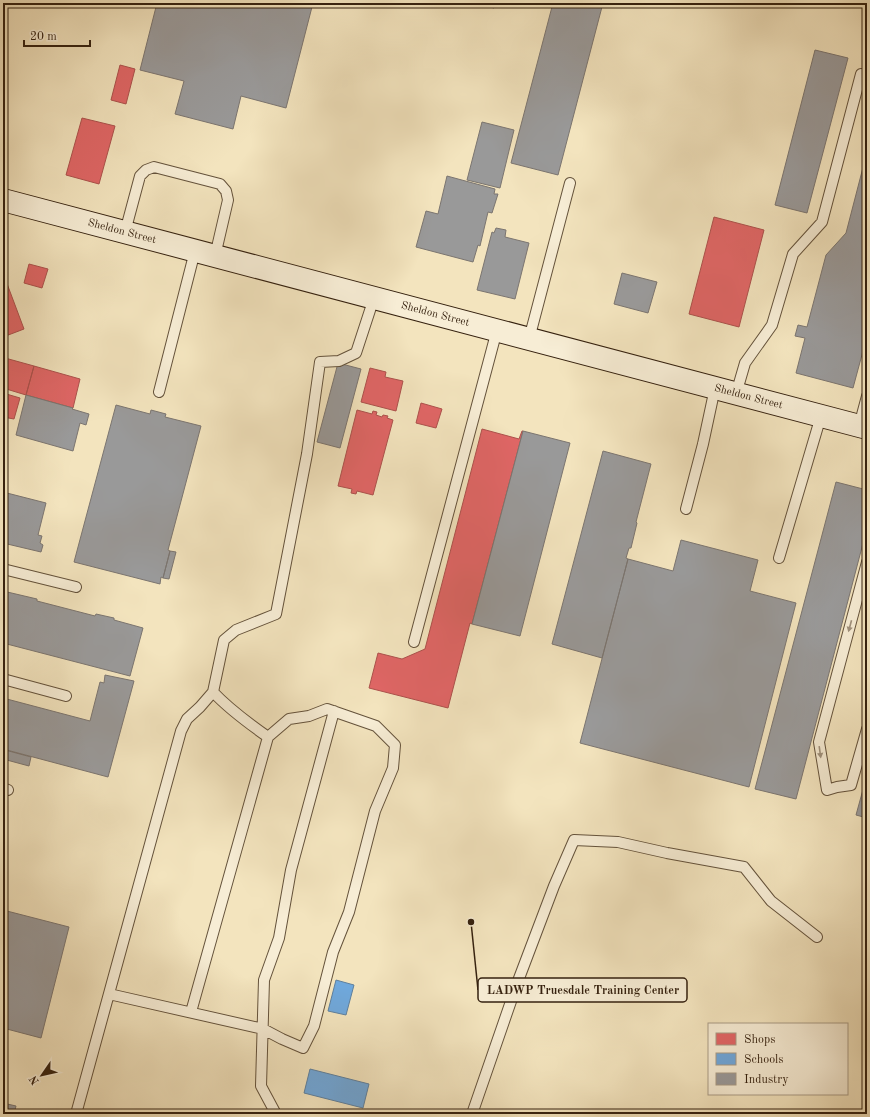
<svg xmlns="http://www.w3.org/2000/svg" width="870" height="1117" font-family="'Old Standard TT',serif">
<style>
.shops{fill:#e06666;stroke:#ad514c}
.schools{fill:#6fa8dc;stroke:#5e809e}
.industry{fill:#999;stroke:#7b7570}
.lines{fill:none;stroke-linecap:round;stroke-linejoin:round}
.service-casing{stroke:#64523b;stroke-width:12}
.secondary-casing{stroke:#35210f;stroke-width:24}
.service{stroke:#f7edd5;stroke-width:10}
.secondary{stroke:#f7edd5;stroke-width:22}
.oneway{fill:#a0917c}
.labels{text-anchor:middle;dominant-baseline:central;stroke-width:4;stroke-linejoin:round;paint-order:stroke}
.street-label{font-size:11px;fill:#35210f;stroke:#f7edd5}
.leader{fill:none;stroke:#35210f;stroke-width:1.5}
.callout-dot{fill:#35210f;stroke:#f7edd5;stroke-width:1.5}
.callout{fill:#f7edd5;stroke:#35210f;stroke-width:1.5}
.callout-label{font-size:12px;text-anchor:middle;font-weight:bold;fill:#35210f}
</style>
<rect width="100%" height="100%" fill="#f3e4be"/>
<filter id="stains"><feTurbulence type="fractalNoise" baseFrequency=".005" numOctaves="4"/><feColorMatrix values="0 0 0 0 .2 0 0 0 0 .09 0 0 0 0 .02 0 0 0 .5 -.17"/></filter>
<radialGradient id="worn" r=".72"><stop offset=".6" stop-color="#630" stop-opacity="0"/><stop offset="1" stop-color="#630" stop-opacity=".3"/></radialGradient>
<path class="shops" d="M120,65L135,69L126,104L111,100Z
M82,118L115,126L99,184L66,175Z
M714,217L764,230L739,327L689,314Z
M29,264L48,269L42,288L24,283Z
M6,281L24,329L3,337V282Z
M5,358L34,366L26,395L3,388V363Z
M34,366L80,379L73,408L26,395Z
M370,368L386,372L385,377L403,381L396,411L361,402Z
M3,393L20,398L14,419L3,417Z
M421,403L442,409L436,428L416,423Z
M357,410L372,414L373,411L377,412L376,415L382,417L383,415L388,416L387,418L393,420L373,495L357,491L356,494L351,493L352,489L338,486Z
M482,429L519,439L522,431H523L472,624L470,623L448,708L369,688L378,653L402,659L425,649Z"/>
<path class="schools" d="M336,980L354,985L346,1015L328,1011Z
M310,1069L369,1084L363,1108L304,1093Z"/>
<path class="industry" d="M157,3H313L286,108L241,96L233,129L175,114L184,81L140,70Z
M476,3H495L494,8Z
M553,3H603L558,175L511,163Z
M815,50L848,58L807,213L775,205Z
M482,122L514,130L500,188L467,180Z
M867,152V336L853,388L796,373L805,338L795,336L798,325L807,327L826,255L846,233Z
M447,176L495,189L494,194H498L492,213L488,212L480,246L478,245L473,262L416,247L426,211L438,214Z
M496,228L506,230L505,237L529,243L515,299L477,290L492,232L494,233Z
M622,273L657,282L648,313L614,304Z
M338,363L361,369L340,448L317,442Z
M26,395L73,408L72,409L89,414L86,425L80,423L73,451L16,435Z
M116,405L150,414L151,410L166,414L165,417L201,426L168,550L170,551L163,578L161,577L160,584L74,562Z
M523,431L570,443L520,636L472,624Z
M603,451L651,464L636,522L637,523L631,548H629L626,558L628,559L602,658L552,644Z
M836,482L867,490V528L796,799L755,789Z
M3,492L46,503L38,535L42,536L40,543L43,545L41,552L3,543Z
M681,540L758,560L750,591L796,603L749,787L580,743L628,559L673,571Z
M170,551L176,552L169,579L163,578Z
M3,591L37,599V601L95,616L96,614L114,618V620L143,628L130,676L3,643Z
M105,675L134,681L108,777L3,749V698L90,721L100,682L104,683Z
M5,750L31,757L29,766L3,759Z
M867,775V818L856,815Z
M3,910L69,927L41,1038L3,1028Z
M3,1103L16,1106L14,1114H3Z"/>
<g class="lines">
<g class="service-casing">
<path id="service" d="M125,232L140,176L146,170L154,167L220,184L226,191L228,200L215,256
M529,339L570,183
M159,392L195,251
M736,394L745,363L772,325L793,254L822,222L861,74
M859,426L867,396
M686,509L703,444L715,388
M779,558L821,416
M867,562L819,742L827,790L837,787L851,785L867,729
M3,569L76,587
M414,642L497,330
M3,679L66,696
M213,692C229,709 248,723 268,737
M3,788L8,790
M109,994L263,1029L282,1039L303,1048L314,1026L333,952L349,912L375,811L393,768L395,745L376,726L327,709L309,716L289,719L268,737L191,1012
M76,1114L181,731L187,719L200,707L213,692L224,640L236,630L276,614L307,454L320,362L339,361L356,353L374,298
M276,1114L261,1086L264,980L279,938L291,870L334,711
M472,1114L518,981L554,886L574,840L618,842L667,853L744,867L771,901L817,937"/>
</g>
<g class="secondary-casing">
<g id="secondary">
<path id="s1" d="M3,200L867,428"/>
</g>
</g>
<use href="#service" class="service"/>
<use href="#secondary" class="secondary"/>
</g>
<defs><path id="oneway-solid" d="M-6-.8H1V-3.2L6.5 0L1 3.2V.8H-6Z"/></defs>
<g class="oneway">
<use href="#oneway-solid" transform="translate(850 626) rotate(105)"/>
<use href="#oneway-solid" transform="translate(820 752) rotate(82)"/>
</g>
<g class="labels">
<g class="street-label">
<text stroke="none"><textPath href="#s1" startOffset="123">Sheldon Street</textPath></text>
<text stroke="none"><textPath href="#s1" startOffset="447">Sheldon Street</textPath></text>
<text stroke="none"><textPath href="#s1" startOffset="771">Sheldon Street</textPath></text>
</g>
</g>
<path class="leader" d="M471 922L478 990"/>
<circle class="callout-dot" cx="471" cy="922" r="4"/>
<rect class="callout" x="478" y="978" width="209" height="24" rx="4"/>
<g class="callout-label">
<text x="583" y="994">LADWP Truesdale Training Center</text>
</g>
<rect width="870" height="1117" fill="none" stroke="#f3e4be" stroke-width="16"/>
<rect x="4" y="4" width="862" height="1109" fill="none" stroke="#35210f" stroke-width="2"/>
<rect x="8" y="8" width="854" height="1101" fill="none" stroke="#35210f"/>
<rect x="708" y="1023" width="140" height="72" fill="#f7edd5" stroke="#a99b86"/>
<rect x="716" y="1033" width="20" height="12" fill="#e06666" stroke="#a99b86"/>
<text x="744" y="1043" font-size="12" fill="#35210f">Shops</text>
<rect x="716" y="1053" width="20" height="12" fill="#6fa8dc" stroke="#a99b86"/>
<text x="744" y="1063" font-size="12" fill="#35210f">Schools</text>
<rect x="716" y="1073" width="20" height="12" fill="#999999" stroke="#a99b86"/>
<text x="744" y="1083" font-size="12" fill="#35210f">Industry</text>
<g transform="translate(42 1075) rotate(236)" stroke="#f7edd5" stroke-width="3" paint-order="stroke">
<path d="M0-3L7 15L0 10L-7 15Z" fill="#35210f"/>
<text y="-6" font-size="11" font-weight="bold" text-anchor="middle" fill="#35210f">N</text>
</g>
<path d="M24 40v6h66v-6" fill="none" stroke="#35210f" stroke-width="2"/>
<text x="30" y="40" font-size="12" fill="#35210f" stroke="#f7edd5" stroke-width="3" paint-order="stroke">20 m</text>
<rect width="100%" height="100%" filter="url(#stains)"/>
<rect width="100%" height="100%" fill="url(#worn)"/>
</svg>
